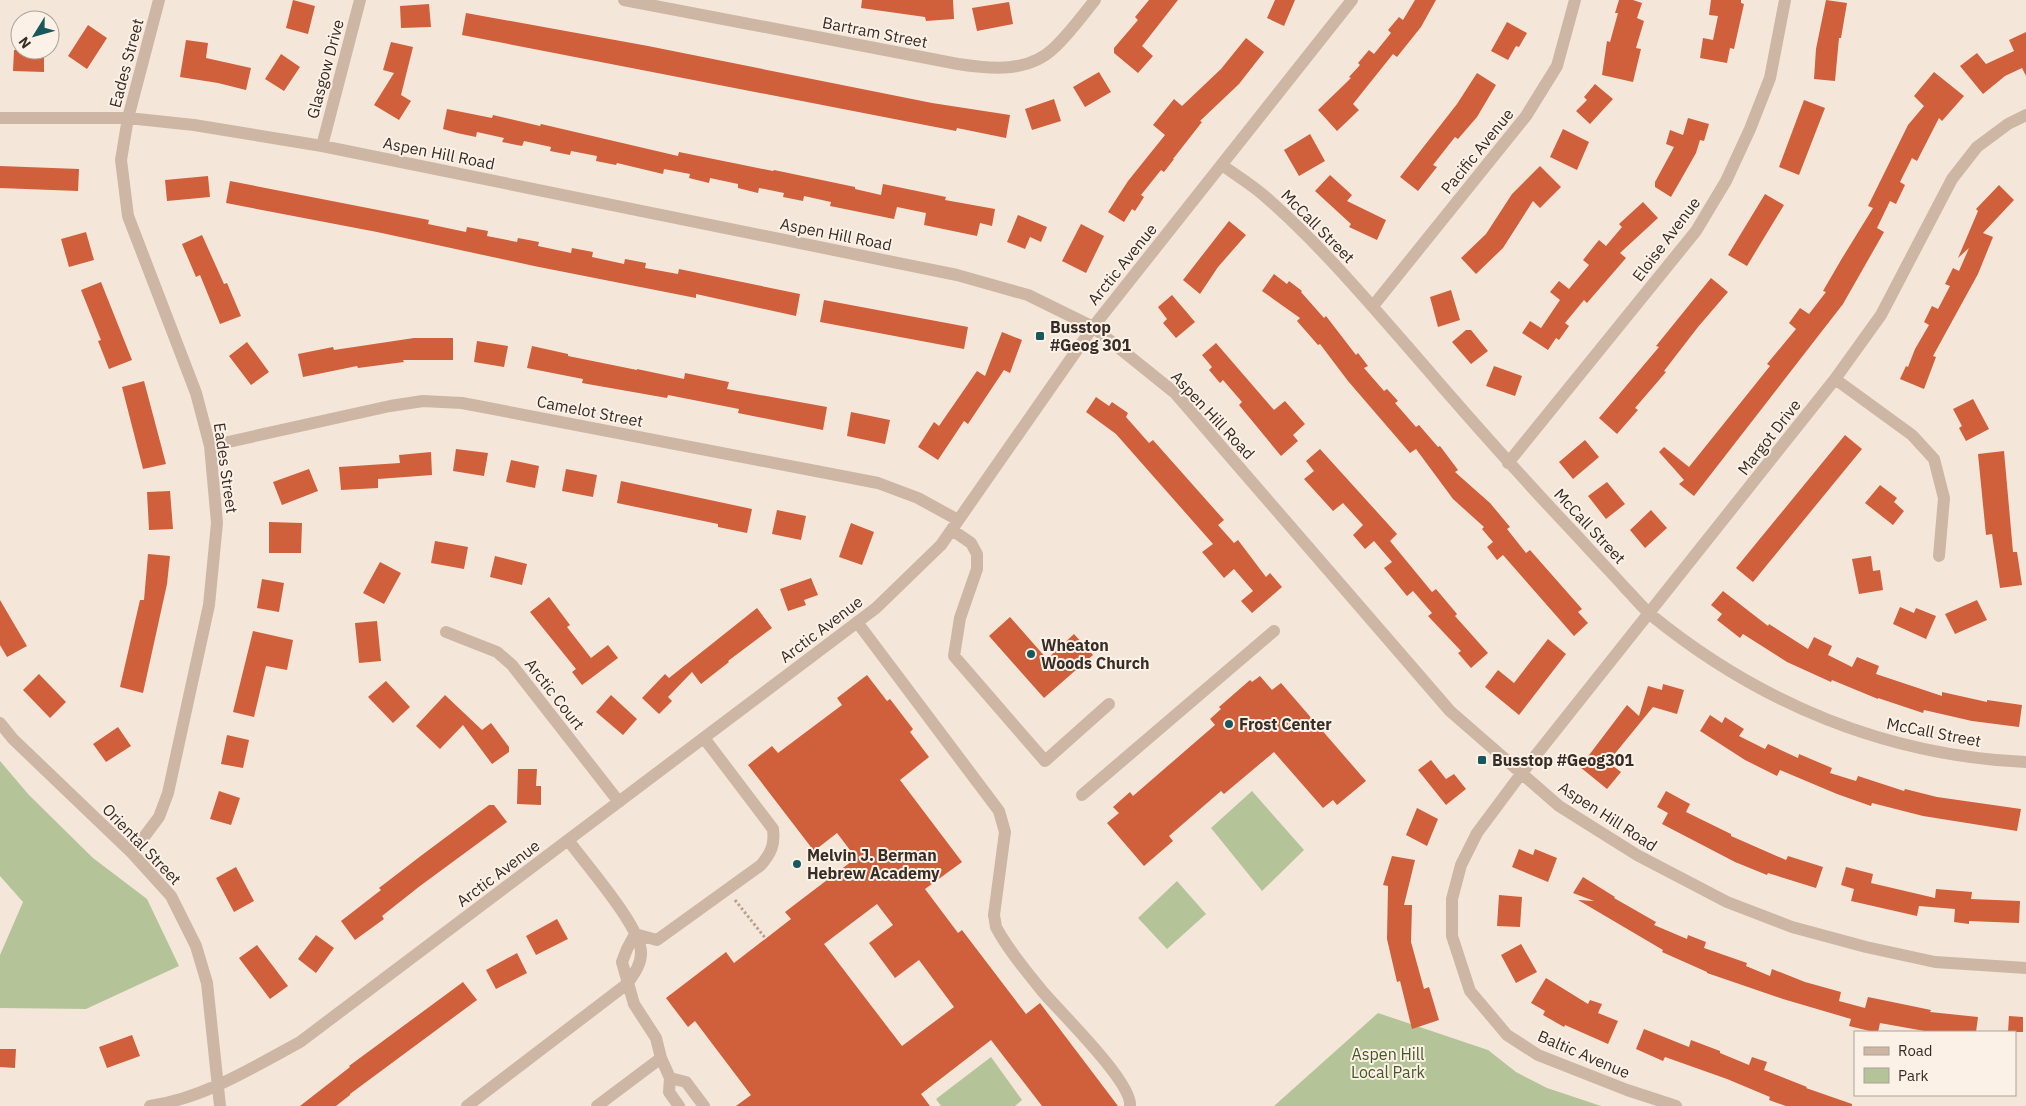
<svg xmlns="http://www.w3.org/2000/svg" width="2026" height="1106" font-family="'IBM Plex Sans',sans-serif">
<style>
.green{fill:#b5c498}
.building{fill:#d05f3b;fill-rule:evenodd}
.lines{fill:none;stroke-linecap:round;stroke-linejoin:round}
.path{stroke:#b9a18e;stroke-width:3;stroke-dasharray:2.5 2.5;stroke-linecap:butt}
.minor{stroke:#cdb7a4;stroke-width:12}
.poi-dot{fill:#18585d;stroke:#fbf1e6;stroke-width:2}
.labels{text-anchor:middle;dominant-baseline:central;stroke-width:4;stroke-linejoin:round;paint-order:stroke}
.street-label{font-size:16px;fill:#382c26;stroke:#fbf1e6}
.poi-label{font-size:16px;font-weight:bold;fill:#382c26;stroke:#fbf1e6;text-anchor:start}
.park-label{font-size:16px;fill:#465828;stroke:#fbf1e6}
</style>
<rect width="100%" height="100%" fill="#f4e7d9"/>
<path class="green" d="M0,761L29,795L93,858L147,899L179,966L86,1009L0,1008V955L23,902L0,876Z
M1252,791L1304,850L1262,891L1211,828Z
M1177,881L1206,914L1167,949L1138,918Z
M1378,1013L1488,1050L1516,1072L1547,1088L1601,1106H1274Z
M991,1057L1022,1100L1015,1106H941L936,1099Z"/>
<path class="building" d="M293,0L315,6L308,34L286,28Z
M862,0H953L954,19L926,21L925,17L861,8Z
M1149,0H1178L1142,46L1153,56L1138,73L1114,53V48L1138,20L1135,17Z
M1275,0H1295L1284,26L1267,18Z
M1415,0H1436L1421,27L1397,57L1393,54L1353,104L1359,110L1337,131L1318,110L1351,78L1349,77L1360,65L1358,63L1369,50L1374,54L1391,33L1388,30L1399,17L1403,20Z
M1619,0H1633L1642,3L1637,18L1644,21L1636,48L1641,49L1633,82L1602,75L1607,41L1610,42L1618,13H1615Z
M1711,0H1741V3L1744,4L1734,49L1730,48L1727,63L1700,58L1703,38L1713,40L1718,16L1709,15Z
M1826,0L1847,3L1841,38H1839L1835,81L1814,79L1816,49Z
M1009,2L1013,24L977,31L972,8Z
M429,4L431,27L401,28L400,6Z
M466,13L648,46L932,103L1010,115L1006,138L957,128L956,131L462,35Z
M1507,22L1527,33L1519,47L1516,46L1508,60L1491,51Z
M88,25L107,38L87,69L68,56Z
M2026,32V76L2022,68L2005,76L1983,94L1960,66L1977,53L1986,64L2014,51L2009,40Z
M1246,38L1264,52L1239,84L1200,121L1202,122L1173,159H1174L1164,172L1161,170L1141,195L1144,197L1135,211L1132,209L1124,222L1108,212L1128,181L1165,135L1153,125L1174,99L1182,106L1221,69Z
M186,40L208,43L206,58L251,68L246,90L218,83L180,77Z
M391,42L413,47L401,95L411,101L399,120L374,105L394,73L383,70Z
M14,50H44V72L13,71Z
M281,54L300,67L284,91L265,79Z
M1099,72L1111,92L1085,107L1073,87Z
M1934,72L1964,96L1942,121L1939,118L1917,161L1912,158L1900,182L1905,185L1896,204L1890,201L1877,228L1884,232L1843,304L1694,496L1679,484L1684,480L1659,452L1664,447L1689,467L1770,366L1767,364L1796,329L1789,323L1800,308L1809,314L1826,292L1823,291L1841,260L1873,208L1868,206L1908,125L1924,106L1914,96Z
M1477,73L1496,85L1477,117L1458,139L1455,137L1433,165L1437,167L1418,191L1400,177L1457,104Z
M1595,84L1613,99L1590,124L1576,111L1587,100L1584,97Z
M1054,99L1061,121L1032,130L1025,109Z
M1804,100L1825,108L1799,175L1779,167Z
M447,109L492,118L493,115L540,126L541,124L678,156L679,152L773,171L774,170L855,187V189L881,195L883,184L946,197L945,200L995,209L992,226L980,223L977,236L924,225L926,213L897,207L894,219L830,206L831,202L804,196L803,201L783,197L784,193L759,188L758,193L738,188V184L710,178L709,183L689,178L690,174L664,169L663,174L617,163L616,165L596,161L597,156L571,151L570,155L550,151L551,147L524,141L522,146L502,142L504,138L477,132L476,137L457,133L443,129Z
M1688,118L1709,124L1704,141L1700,140L1696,153L1671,197L1655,187V182L1674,147L1666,144L1670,130L1683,135Z
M1563,129L1589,142L1577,170L1550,157Z
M1310,134L1325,161L1299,176L1284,150Z
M0,166L79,169L78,191L0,188Z
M1540,166L1561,187L1540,208L1533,201L1503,248L1476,274L1461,258L1486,234L1512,194Z
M1330,175L1352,195L1347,201L1386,220L1377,240L1349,227L1351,224L1315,191Z
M208,176L210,197L167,201L165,180Z
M230,181L429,220L428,224L466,232L467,227L488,231L487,236L517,242L518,238L539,242L538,246L571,253L572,248L593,252L592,257L624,264L625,259L646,263L645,268L678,274L679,269L800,294L796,316L696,294V298L534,266L377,232L226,203Z
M1999,185L2014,200L1983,233L1993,237L1978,274L1933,356L1936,357L1924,389L1900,379L1906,366L1908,367L1915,349L1929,325L1924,322L1932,306L1938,309L1950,286L1945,284L1953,268L1959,271L1969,248L1958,258L1978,211L1976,209Z
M1765,194L1784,205L1747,266L1728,255Z
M1643,202L1658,218L1620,253L1626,258L1587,303L1584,300L1565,323L1569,326L1559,340L1556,338L1548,350L1522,333L1530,321L1541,328L1560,300L1550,292L1559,281L1569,289L1589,265L1583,260L1599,240L1606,246L1622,227L1619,224Z
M1018,215L1047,227L1041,242L1030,237L1025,249L1007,242Z
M1229,221L1246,235L1218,267L1200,294L1183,280Z
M1081,224L1104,236L1086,273L1062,261Z
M86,232L94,260L69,267L61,239Z
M202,235L224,284L227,283L241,316L220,324L200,275L196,277L182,244Z
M1274,274L1287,284L1289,281L1302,291L1301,292L1324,318L1326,316L1356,355L1358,353L1368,366L1364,368L1384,391L1387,389L1398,401L1395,403L1416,427L1419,425L1438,447L1440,446L1458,470L1455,472L1490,503L1510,527L1507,529L1526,553L1530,550L1582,609L1578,612L1588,623L1574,636L1503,555L1497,560L1487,547L1493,542L1482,529L1484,527L1453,499L1416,449L1410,453L1348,381L1320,344L1318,345L1297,321L1300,318L1262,291Z
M1711,278L1728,292L1698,327L1664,371L1666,372L1635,408L1638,410L1617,434L1599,418L1659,347L1656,346Z
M101,282L132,360L109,369L98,341L101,340L81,290Z
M1451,290L1460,320L1438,327L1430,297Z
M1172,295L1195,322L1176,338L1163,323L1167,319L1158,307Z
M824,300L968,327L964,349L820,322Z
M1466,330H1471L1488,351L1471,364L1452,342Z
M1002,332L1022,340L1010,373L1004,370L968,424L964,421L938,460L918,447L934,422L939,426L977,371L985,376Z
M414,338H453V360H403L404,362L358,368L357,366L303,377L298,354L333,347L334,350Z
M477,341L508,346L504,367L474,362Z
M247,342L269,372L251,385L229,356Z
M1216,343L1274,410L1285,401L1305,424L1293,435L1298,441L1281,456L1239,405L1242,402L1223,380L1220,383L1209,370L1212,367L1202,355Z
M532,346L568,354V356L637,370V369L684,379L685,373L729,382L727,389L827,407L823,430L738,413L739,409L668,395L667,398L582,383L583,379L527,368Z
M1494,366L1522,376L1515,396L1486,386Z
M144,381L166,464L143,469L122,387Z
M1096,397L1109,406L1112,402L1128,413L1126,417L1149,443L1153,440L1224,520L1218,525L1234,543L1238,540L1266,577L1270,573L1282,587L1252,613L1241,601L1253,591L1234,569L1224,578L1202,552L1213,544L1116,434L1086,412Z
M1973,399L1989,429L1966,441L1959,428L1962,426L1953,409Z
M851,412L890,420L885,444L847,436Z
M1845,435L1862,449L1753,582L1736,568Z
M1585,440L1599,457L1573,479L1559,462Z
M456,449L488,453L484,476L453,471Z
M1320,449L1397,534L1390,541L1432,592L1436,589L1457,614L1455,616L1488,653L1471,668L1458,653L1461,651L1428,616L1432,613L1413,591L1407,596L1384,568L1392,562L1374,541L1365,549L1353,535L1363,525L1343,503L1333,511L1304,479L1314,471L1306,461Z
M2004,451L2013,552H2017L2022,585L2000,588L1992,534L1986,535L1978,454Z
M431,452L432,475L378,479V488L341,490L339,467L400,463L399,455Z
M511,460L539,466L535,488L506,482Z
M309,469L318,491L282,505L273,482Z
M566,469L597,475L593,497L562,491Z
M621,481L752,509L747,533L718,527V524L617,503Z
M1607,482L1625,504L1606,519L1588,496Z
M1880,485L1897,498L1894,502L1904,511L1893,525L1865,503Z
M170,491L173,529L149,530L147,492Z
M777,510L806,516L801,540L772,534Z
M1651,510L1667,528L1645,548L1630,530Z
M269,522L302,523L301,553H269Z
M851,523L874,532L862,565L839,557Z
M435,541L468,547L464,569L431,563Z
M148,554L170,556L167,584L143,693L120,687L140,600H144Z
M495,556L527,564L522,585L490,577Z
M1871,556L1873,571L1880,570L1883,590L1859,594L1852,559Z
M380,562L401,573L384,604L363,593Z
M811,578L818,595L804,600L806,605L788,611L780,589Z
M262,579L284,583L279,612L257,608Z
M1723,591L1768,626L1769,624L1808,649L1814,637L1832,646L1828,655L1852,667L1857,657L1879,666L1876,674L1942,696V692L1987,702V700L2022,705L2019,727L1972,721L1924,710L1923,713L1878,698V699L1832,680L1831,682L1787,662L1743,634L1740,638L1717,620L1722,614L1711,605Z
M549,597L570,625L567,627L591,658L608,645L618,658L582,685L572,672L576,669L530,612Z
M0,600L27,646L7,657L0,645Z
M1977,600L1987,620L1955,634L1945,614Z
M1900,607L1914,613L1916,608L1936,616L1926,639L1893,624Z
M757,608L772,628L728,661L729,662L701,684L692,672L668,697L672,701L659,714L642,698L665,674L669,678Z
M1010,617L1047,659L1074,634L1093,655L1044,698L989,636Z
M377,621L381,661L359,663L355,623Z
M253,631L293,640L287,670L266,666L254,717L233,712Z
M1548,639L1566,654L1519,715L1485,687L1498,670L1514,683Z
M39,674L66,702L50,718L23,690Z
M867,675L887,701L890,699L913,729L910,732L929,757L900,780L962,862L925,889L958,933L962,930L1026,1014L1040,1003L1118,1106H1042L991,1040L921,1094L930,1106H736L751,1095L695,1021L688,1027L666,998L726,952L734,963L791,919L785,912L856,858L837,833L814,851L748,765L772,746L778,753L842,705L837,698ZM877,904L893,925L869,943L895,978L919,960L954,1007L902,1046L824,944Z
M1260,676L1272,690L1281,683L1366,781L1337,805L1333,800L1323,808L1274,752L1224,794L1221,791L1169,836L1173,841L1144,866L1107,823L1119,813L1113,807L1130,792L1133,796L1215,725L1210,719L1221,709L1219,707L1250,680L1252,682Z
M386,681L410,707L393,723L368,697Z
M1663,684L1684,690L1677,714L1653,707L1608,762L1621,772L1607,789L1580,767L1627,705L1639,716L1648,686L1662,690Z
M445,695L482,730L491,723L509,747V752L492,764L463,725L440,749L416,726Z
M611,695L637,719L623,735L596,712Z
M1710,715L1722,723L1725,717L1744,729L1739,736L1765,749L1768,744L1798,758L1799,754L1832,768L1830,773L1856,781L1858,776L1904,791L1905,789L1937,797L2021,809L2017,831L1923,816L1872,803L1871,806L1837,794L1780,770L1777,776L1745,760L1700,731Z
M118,727L131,746L106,762L93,744Z
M227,735L249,740L243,768L221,764Z
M1431,760L1446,779L1454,774L1466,789L1446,805L1418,770Z
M518,769H537L536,786H541V805L517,804Z
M219,791L240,798L231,825L210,819Z
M1666,791L1690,804L1686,812L1731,834V836L1786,860L1788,856L1823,867L1816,888L1768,873L1767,875L1735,862L1662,824L1668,813L1657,807Z
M489,805H494L507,822L420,886L382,916L384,919L355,940L341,921L381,890L379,888L422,855Z
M1417,808L1438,819L1427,846L1406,835Z
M1519,849L1533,855L1535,849L1557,858L1548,882L1512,867Z
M1392,856L1415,860L1404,905H1412L1411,942L1424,989L1429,987L1439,1020L1412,1029L1400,981L1397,982L1387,939L1388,886L1383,885Z
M236,867L254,901L234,912L216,878Z
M1846,867L1873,874L1871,883L1935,898L1936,889L1972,892L1971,899L2020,901L2019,923L1969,921V924L1954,922L1955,909L1919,906L1917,916L1851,901L1854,889L1841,885Z
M1583,877L1615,897L1614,898L1656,922L1654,925L1687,939L1688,935L1706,942L1704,948L1747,963L1746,966L1770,976L1772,969L1805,982L1841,992L1839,1001L1865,1008L1868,997L1931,1010L1930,1012L1978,1017L1976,1032H1930L1880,1023L1878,1032H1874L1849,1026L1851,1019L1783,999L1707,973V972L1662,952L1663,950L1578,900L1594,901L1573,893Z
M1499,895L1522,897L1520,927L1497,926Z
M557,919L568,939L536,955L526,936Z
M316,935L334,948L316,973L298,959Z
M1521,944L1537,972L1516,983L1501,955Z
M257,945L288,986L270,999L239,958Z
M517,953L527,973L496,989L486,970Z
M1546,978L1588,1004L1590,1000L1602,1004L1598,1013L1618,1021L1608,1044L1565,1025L1564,1027L1543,1015L1545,1011L1531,1003Z
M463,982L477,1000L454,1017L350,1094V1095L336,1106H300L350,1067L349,1066Z
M2009,1016L2023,1017V1032H2008Z
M1644,1029L1689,1047L1691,1040L1720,1051V1053L1749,1065L1752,1057L1767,1062L1764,1070L1807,1087L1806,1088L1852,1104V1106H1786L1769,1100L1770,1097L1727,1079L1665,1057L1663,1061L1636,1049Z
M132,1035L140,1056L107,1068L99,1047Z
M0,1049H16L15,1068L0,1067Z"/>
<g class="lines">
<path class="path" d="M735,900L766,939"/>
<path class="minor" d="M624,0L958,64C991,69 1028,73 1054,48C1069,34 1082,16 1095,0
M0,118H128L194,125L322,146L957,275L1028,295L1093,327L1175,393L1450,711L1559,806L1637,855L1727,902L1792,927L1866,947L1935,962L2026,968
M322,146L360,0
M1222,165C1237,176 1254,186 1268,199C1321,246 1367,300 1414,354C1468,417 1523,479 1580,539C1595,556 1611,572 1626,589C1634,597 1642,607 1651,615C1759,703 1886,756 2026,762
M1373,306L1526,116L1557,66L1575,0
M1835,379L1912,435L1934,459L1944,498L1939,556
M210,446L390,406L423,401L462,403L878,483L918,498L958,520
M1508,463L1696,231L1726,181L1750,129L1770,78L1785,0
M952,530L971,543L977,554V569L960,618L954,656L1045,761L1109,704
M857,622L999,811L1005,832L994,915L996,927C1008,950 1027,972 1043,992C1060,1012 1133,1083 1130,1106
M446,632L497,652L512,665L619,802
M0,723L13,739L132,853L171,896L196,946L207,983L220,1106
M1082,795L1274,631
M132,853L159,817L168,793L209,605L217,523L210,446L196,393L128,216L121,160L128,118L159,0
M635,934L657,940L761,865C771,853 775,845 773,829L704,738
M635,934L627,949L622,962L634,1004L656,1038L661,1058L670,1078L669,1092L679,1106
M670,1078L686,1082L704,1106
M150,1106C204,1098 252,1068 300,1042L876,608L941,545L1093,327L1352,0
M467,1106L627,984C634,974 641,965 641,953C642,928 584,862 568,840
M597,1106L661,1058
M1676,1106L1627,1090L1538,1055L1507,1035L1470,991L1452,936V899L1461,865L1477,833L1521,774L1835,379L1881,315L1952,179L1977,147L2008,124L2026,115"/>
</g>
<g class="poi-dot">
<rect x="1035" y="331" width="10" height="10" rx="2.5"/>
<circle cx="1031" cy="654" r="5"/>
<circle cx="1229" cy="724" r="5"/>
<rect x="1477" y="755" width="10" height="10" rx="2.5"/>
<circle cx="797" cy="864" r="5"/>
</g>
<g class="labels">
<g class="street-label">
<text transform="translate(875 32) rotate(11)">Bartram Street</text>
<text transform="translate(126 63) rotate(-75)">Eades Street</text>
<text transform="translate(325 69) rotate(-75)">Glasgow Drive</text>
<text transform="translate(1477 151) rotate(-51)">Pacific Avenue</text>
<text transform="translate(439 153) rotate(11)">Aspen Hill Road</text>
<text transform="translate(1318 226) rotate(45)">McCall Street</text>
<text transform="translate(836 234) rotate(11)">Aspen Hill Road</text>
<text transform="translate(1666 239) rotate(-53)">Eloise Avenue</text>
<text transform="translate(1122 264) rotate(-51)">Arctic Avenue</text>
<text transform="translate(590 411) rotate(11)">Camelot Street</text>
<text transform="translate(1213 415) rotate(47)">Aspen Hill Road</text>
<text transform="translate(1769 437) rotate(-52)">Margot Drive</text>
<text transform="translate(226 468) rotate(82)">Eades Street</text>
<text transform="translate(1590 526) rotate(47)">McCall Street</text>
<text transform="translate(821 629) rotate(-37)">Arctic Avenue</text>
<text transform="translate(555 694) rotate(52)">Arctic Court</text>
<text transform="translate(1934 732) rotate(11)">McCall Street</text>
<text transform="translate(1608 816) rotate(33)">Aspen Hill Road</text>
<text transform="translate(142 844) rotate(46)">Oriental Street</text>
<text transform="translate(498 873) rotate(-37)">Arctic Avenue</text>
<text transform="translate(1584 1054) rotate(23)">Baltic Avenue</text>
</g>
<g class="poi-label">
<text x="1050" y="327">Busstop<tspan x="1050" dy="18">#Geog 301</tspan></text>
<text x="1041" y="645">Wheaton<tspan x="1041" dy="18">Woods Church</tspan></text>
<text x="1239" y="724">Frost Center</text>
<text x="1492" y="760">Busstop #Geog301</text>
<text x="807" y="855">Melvin J. Berman<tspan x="807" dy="18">Hebrew Academy</tspan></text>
</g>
<g class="park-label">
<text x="1388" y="1054">Aspen Hill<tspan x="1388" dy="18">Local Park</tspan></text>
</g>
</g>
<rect x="1854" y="1031" width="162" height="65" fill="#fbf1e6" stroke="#ada299"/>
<rect x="1864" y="1047" width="25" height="8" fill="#cdb7a4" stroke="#ada299"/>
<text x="1898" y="1056" font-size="15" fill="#382c26">Road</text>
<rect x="1864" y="1068" width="25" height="15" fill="#b5c498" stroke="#ada299"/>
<text x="1898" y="1081" font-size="15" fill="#382c26">Park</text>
<g transform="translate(35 35) rotate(233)"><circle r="24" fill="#fbf1e6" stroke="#ada299"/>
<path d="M0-4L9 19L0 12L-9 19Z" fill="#18585d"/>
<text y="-8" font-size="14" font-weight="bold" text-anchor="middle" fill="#382c26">N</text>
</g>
</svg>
